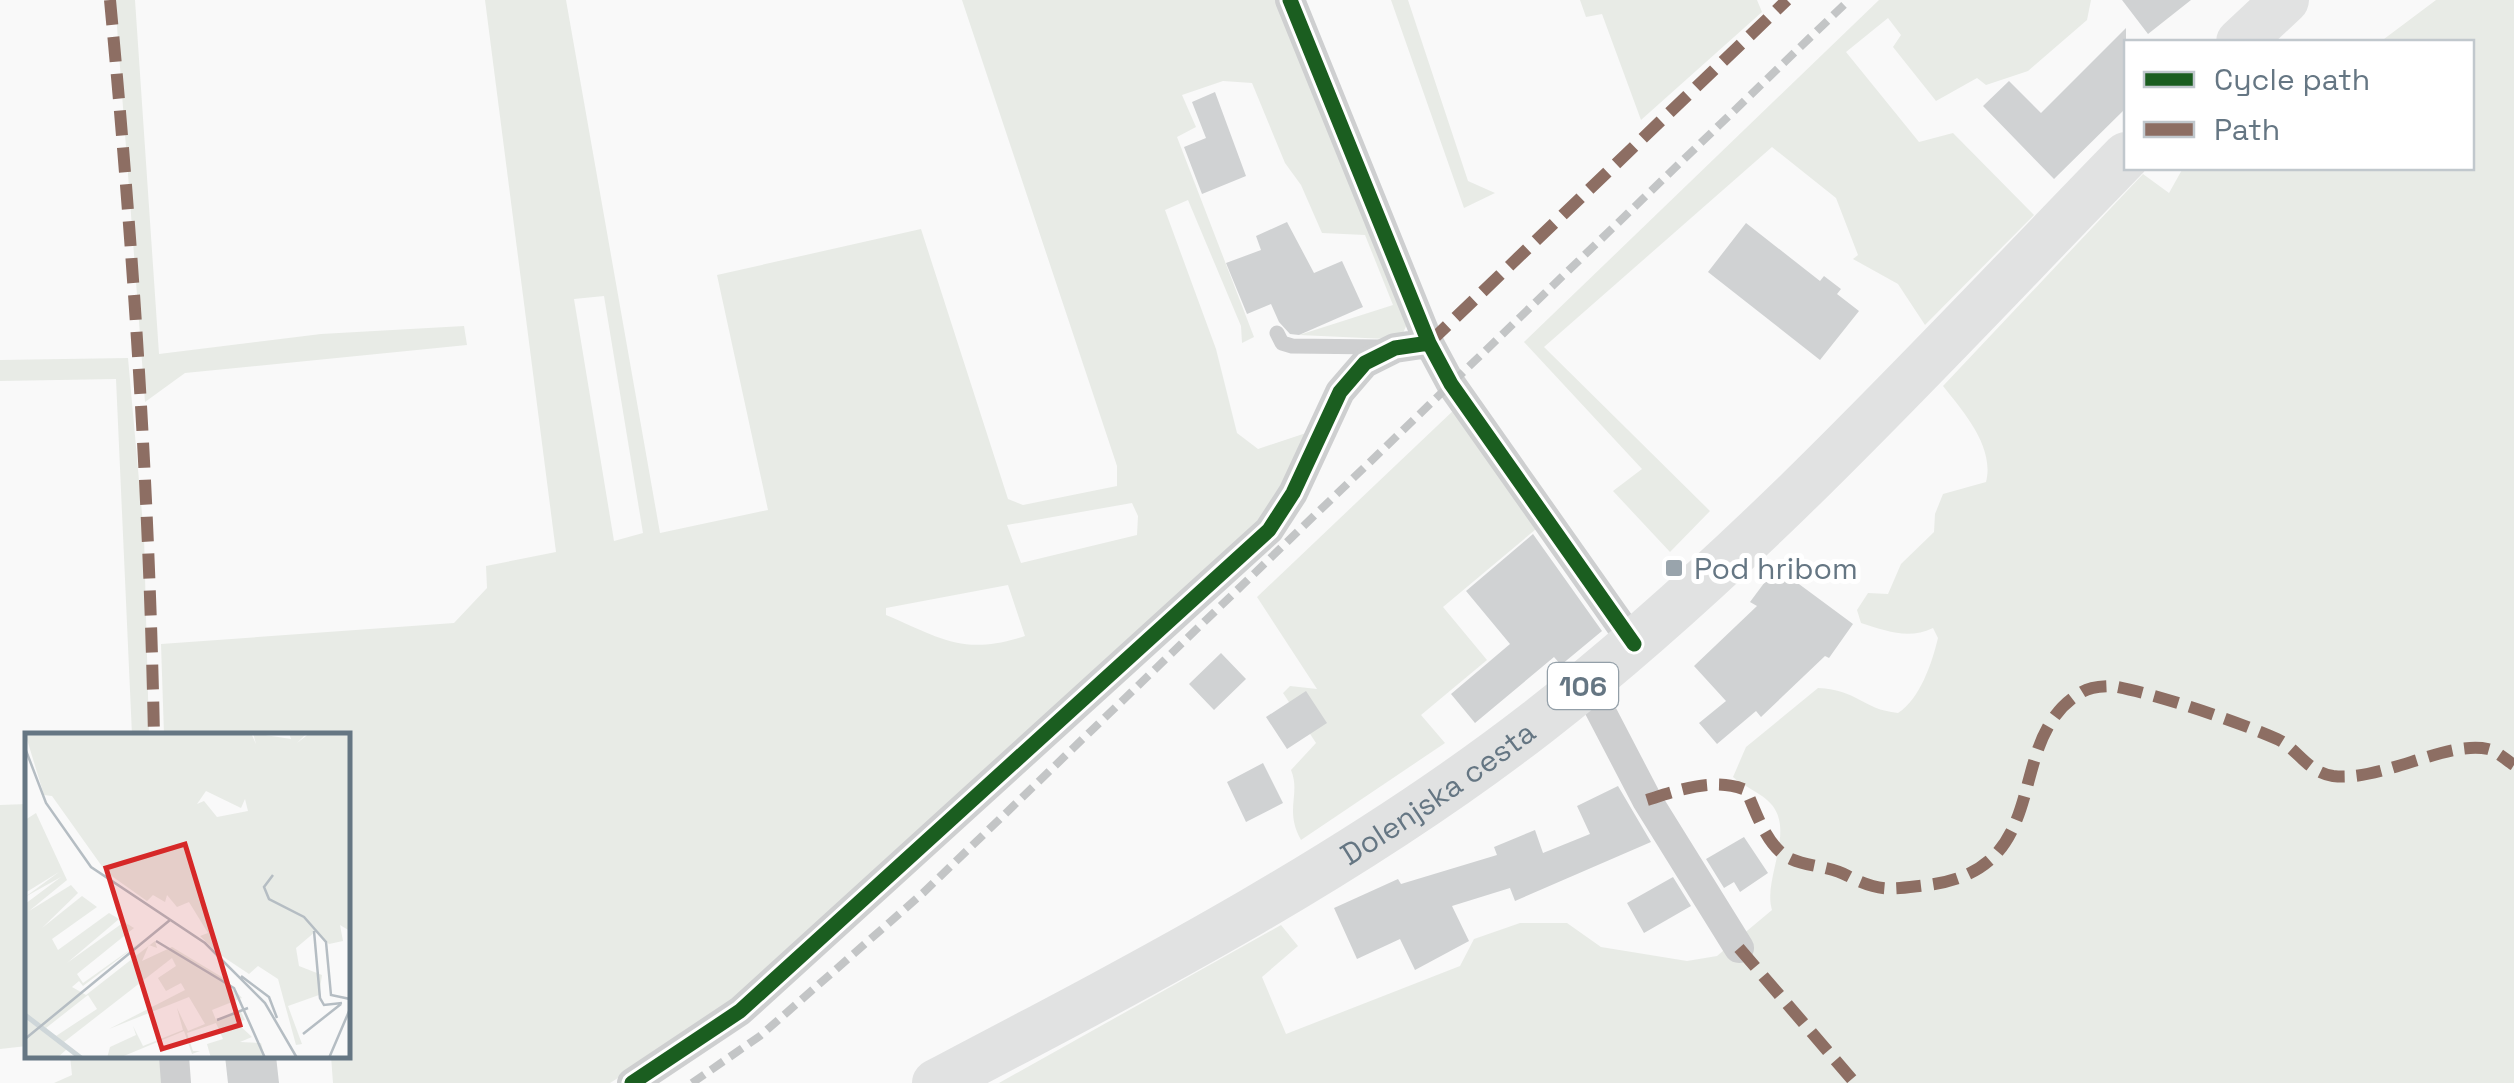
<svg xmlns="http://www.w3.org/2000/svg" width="2514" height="1083" font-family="'Space Grotesk',sans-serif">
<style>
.green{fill:#e8ebe6;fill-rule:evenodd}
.building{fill:#d0d2d3}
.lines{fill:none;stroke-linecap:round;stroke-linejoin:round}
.lane{stroke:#cecfd0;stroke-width:15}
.street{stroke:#cecfd0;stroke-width:30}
.primary{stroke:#e1e2e2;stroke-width:48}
.rail{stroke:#c3c5c6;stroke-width:8;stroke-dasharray:15 8;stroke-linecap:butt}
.quiet{stroke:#8d6e63;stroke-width:12;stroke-dasharray:25 12;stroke-linecap:butt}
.cycleway-casing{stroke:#fff;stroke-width:21}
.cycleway{stroke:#1b5e20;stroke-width:15}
.poi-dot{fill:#99a4ac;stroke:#fff;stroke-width:4}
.labels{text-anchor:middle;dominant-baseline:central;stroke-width:10;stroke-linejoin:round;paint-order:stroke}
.shield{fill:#fff;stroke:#939fa8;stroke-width:2.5}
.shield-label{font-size:28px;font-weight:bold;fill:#657683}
.poi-label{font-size:30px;fill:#657683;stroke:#fff;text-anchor:start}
.street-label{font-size:30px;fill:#657683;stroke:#fff}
.inset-river{fill:none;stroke:#ced6d9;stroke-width:5}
.inset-road{fill:none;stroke:#b5bdc3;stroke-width:2.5}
.view{fill:#d62828;fill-opacity:0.15;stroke:#d62828;stroke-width:5}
.inset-edge{fill:none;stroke:#657683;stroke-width:5}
</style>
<rect width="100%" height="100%" fill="#f9f9f9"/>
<path class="green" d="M115,0H135L159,354L321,334L464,326L467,345L185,373L145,402Z
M485,0H566L660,533L768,510L717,275L921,229L1008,499L1023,505L1117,486V466L962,0H1283L1408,322L1403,333L1387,339L1299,335L1393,305L1365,235L1322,233L1301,185L1285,163L1252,83L1223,81L1182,95L1196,127L1177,137L1254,337L1242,343L1241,326L1188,200L1165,210L1216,349L1237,433L1258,449L1306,433L1287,480L1259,520L713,1018L610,1083H333L331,1056H348V736L164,735L161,644L454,623L487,588L486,566L556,552ZM604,296L643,533L614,541L574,299ZM1132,503L1138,516L1137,535L1021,563L1007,525ZM1008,585L1025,636C963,656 943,639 886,615V608Z
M1391,0H1408L1468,181L1495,193L1464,208Z
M1580,0H1757L1762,12L1641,120L1602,14L1586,17Z
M1879,0H2091L2087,20L2028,71L1986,85L1977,78L1936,101L1893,47L1901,35L1888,18L1846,52L1919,142L1953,133L2034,215L1925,325L1898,284L1853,259L1858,255L1836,198L1772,147L1544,347L1710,511L1670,552L1613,491L1642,469L1524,342Z
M2436,0H2514V1083H999L1281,925L1298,946L1262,977L1286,1034L1460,966L1474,939L1520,923H1567L1601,947L1687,961L1717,956L1772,910C1762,878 1799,827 1767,800C1757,791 1743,786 1733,777L1746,747L1818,688C1859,690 1861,709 1898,713C1920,699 1932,663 1938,638L1933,628C1908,640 1887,631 1861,623L1857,610L1868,593L1888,594L1901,564L1934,532L1935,514L1943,494L1986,482C1995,447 1963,411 1943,386L2143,174L2169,193L2183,168H2472V42H2380Z
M128,358L144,536L149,735H132L116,379L0,381V360Z
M1456,408L1542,524L1443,607L1487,660L1421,715L1445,743L1301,840C1284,810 1301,794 1291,770L1316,743L1283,693L1290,686L1317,689L1257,597Z
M27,804V1046L0,1049V805Z
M70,1056H162L164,1083H54L72,1075Z"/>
<path class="building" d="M2122,0H2191L2148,34Z
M2126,28V108L2054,179L1983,106L2009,81L2041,113Z
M1215,92L1246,176L1202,194L1184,147L1206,138L1192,102Z
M1287,222L1314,273L1342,261L1363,307L1299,335L1290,334L1279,322L1271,304L1247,314L1226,263L1261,250L1256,236Z
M1746,223L1820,281L1824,276L1841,289L1837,294L1859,311L1820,360L1708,272Z
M1533,534L1602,631L1561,665L1554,657L1475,723L1451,694L1510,644L1466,591Z
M1776,567L1853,624L1829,658L1825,656L1761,717L1756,711L1717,744L1699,723L1726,701L1694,666L1757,606L1750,602Z
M1221,653L1246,679L1214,710L1189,684Z
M1306,691L1327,723L1287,749L1266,717Z
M1263,763L1283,803L1246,822L1227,782Z
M1618,786L1651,842L1515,901L1510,888L1452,906L1469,941L1415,970L1400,939L1357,959L1334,908L1398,879L1401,884L1497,855L1494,847L1535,830L1543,853L1590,834L1577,806Z
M1744,837L1768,873L1740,892L1734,882L1724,888L1706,859Z
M1673,877L1691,906L1644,933L1627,903Z
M225,1056H276L279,1083H228Z"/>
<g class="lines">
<path class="lane" d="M1277,333L1282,343L1292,346L1381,347"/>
<path class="street" d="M1290,0L1429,343L1451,384L1634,644
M1586,683L1647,800L1739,948
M174,1056L176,1083
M632,1083L740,1011L1269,530L1293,493L1340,392L1365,363L1395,348L1429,343"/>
<g class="primary">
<path d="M2240,42L2285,0"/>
<path id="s1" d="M936,1083C1142,975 1354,865 1538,722C1753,554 1936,351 2126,156"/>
</g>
<path class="rail" d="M692,1083L760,1036L923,893L1849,0"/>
<path class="quiet" d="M110,0C133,245 149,490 154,736
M1429,343L1787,0
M1647,800C1679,790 1714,777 1746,790C1756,812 1767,848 1791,859C1809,867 1830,866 1848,876C1881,893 1892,889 1928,885C2059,868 2000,739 2082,692C2090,687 2109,685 2118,687C2159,695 2239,722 2277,739C2297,748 2307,772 2333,776C2381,782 2447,740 2488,749C2497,751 2506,760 2514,765
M1739,948L1855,1083"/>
<g class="cycleway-casing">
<path id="cycleway" d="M1290,0L1429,343L1451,384L1634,644
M632,1083L740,1011L1269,530L1293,493L1340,392L1365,363L1395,348L1429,343"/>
</g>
<use href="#cycleway" class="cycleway"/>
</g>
<rect class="poi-dot" x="1664" y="558" width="20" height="20" rx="5"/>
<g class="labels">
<rect class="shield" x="1548" y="663" width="70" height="46" rx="8"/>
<g class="shield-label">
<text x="1583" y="686">106</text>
</g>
<g class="poi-label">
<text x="1694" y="568">Pod hribom</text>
</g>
<g class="street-label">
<text stroke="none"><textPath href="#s1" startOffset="580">Dolenjska cesta</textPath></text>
</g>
</g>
<g transform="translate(25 733)">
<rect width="325" height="325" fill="#f9f9f9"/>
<path d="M0,0H226L231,11L228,0L266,6L264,0H282L272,10L285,0H325V198L315,192L318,208L304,211L290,199L271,215L274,233L297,242L294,262L263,273L277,311L271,312L253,246L233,233L224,241L194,221L175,203L183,200L164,169L152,174L142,162L140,169L128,162L122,168L81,139L27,63L19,62ZM181,58L216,75L220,66L223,78L192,84L179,68L172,71ZM11,80L42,147L4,178L46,152L53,160L17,195L57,163L72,174L27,206L33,217L84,180L94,186L42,230L99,189L109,195L52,241L58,250L120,206L58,253L54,248L47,254L61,262L130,208L132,215L124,212L117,228L147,214L200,246L217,265L187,277L191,287L216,279L220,287L211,289L227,304L215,309L236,310L240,325H186L182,311L198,306L191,290L162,300L168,318H175L167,321L159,298L94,325H82L85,314L111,302L108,293L118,313L158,297L152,275L163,298L180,291L164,264L84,296L160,257L156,250L141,258L133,245L151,233L147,225L39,309L59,325L42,316L32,325H0V171L36,144L0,164L34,139L0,160V87ZM63,262L72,276L31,303L21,295Z" fill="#e8ebe6" fill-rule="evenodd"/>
<path class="inset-river" d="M0,282L56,325"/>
<path class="inset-road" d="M0,15L21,70L66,134L180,210L240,270L272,325M248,142L239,154L244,166L279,184L301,209L306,262L325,266M289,198L295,265L299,272L317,270M131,208L209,255L240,325M216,243L244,264L252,285M192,287L223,275M278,301L316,271M0,306L145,187M304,325L325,276"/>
<path class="view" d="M160,111L215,292L137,316L81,135Z"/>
<rect width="325" height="325" class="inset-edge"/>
</g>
<rect x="2124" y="40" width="350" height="130" fill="#ffffff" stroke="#c1c8cd" stroke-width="2.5"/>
<rect x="2144" y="72" width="50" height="15" fill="#1b5e20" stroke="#c1c8cd" stroke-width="2.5"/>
<text x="2214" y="90" font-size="30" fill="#657683">Cycle path</text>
<rect x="2144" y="122" width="50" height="15" fill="#8d6e63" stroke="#c1c8cd" stroke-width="2.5"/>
<text x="2214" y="140" font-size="30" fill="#657683">Path</text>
</svg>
